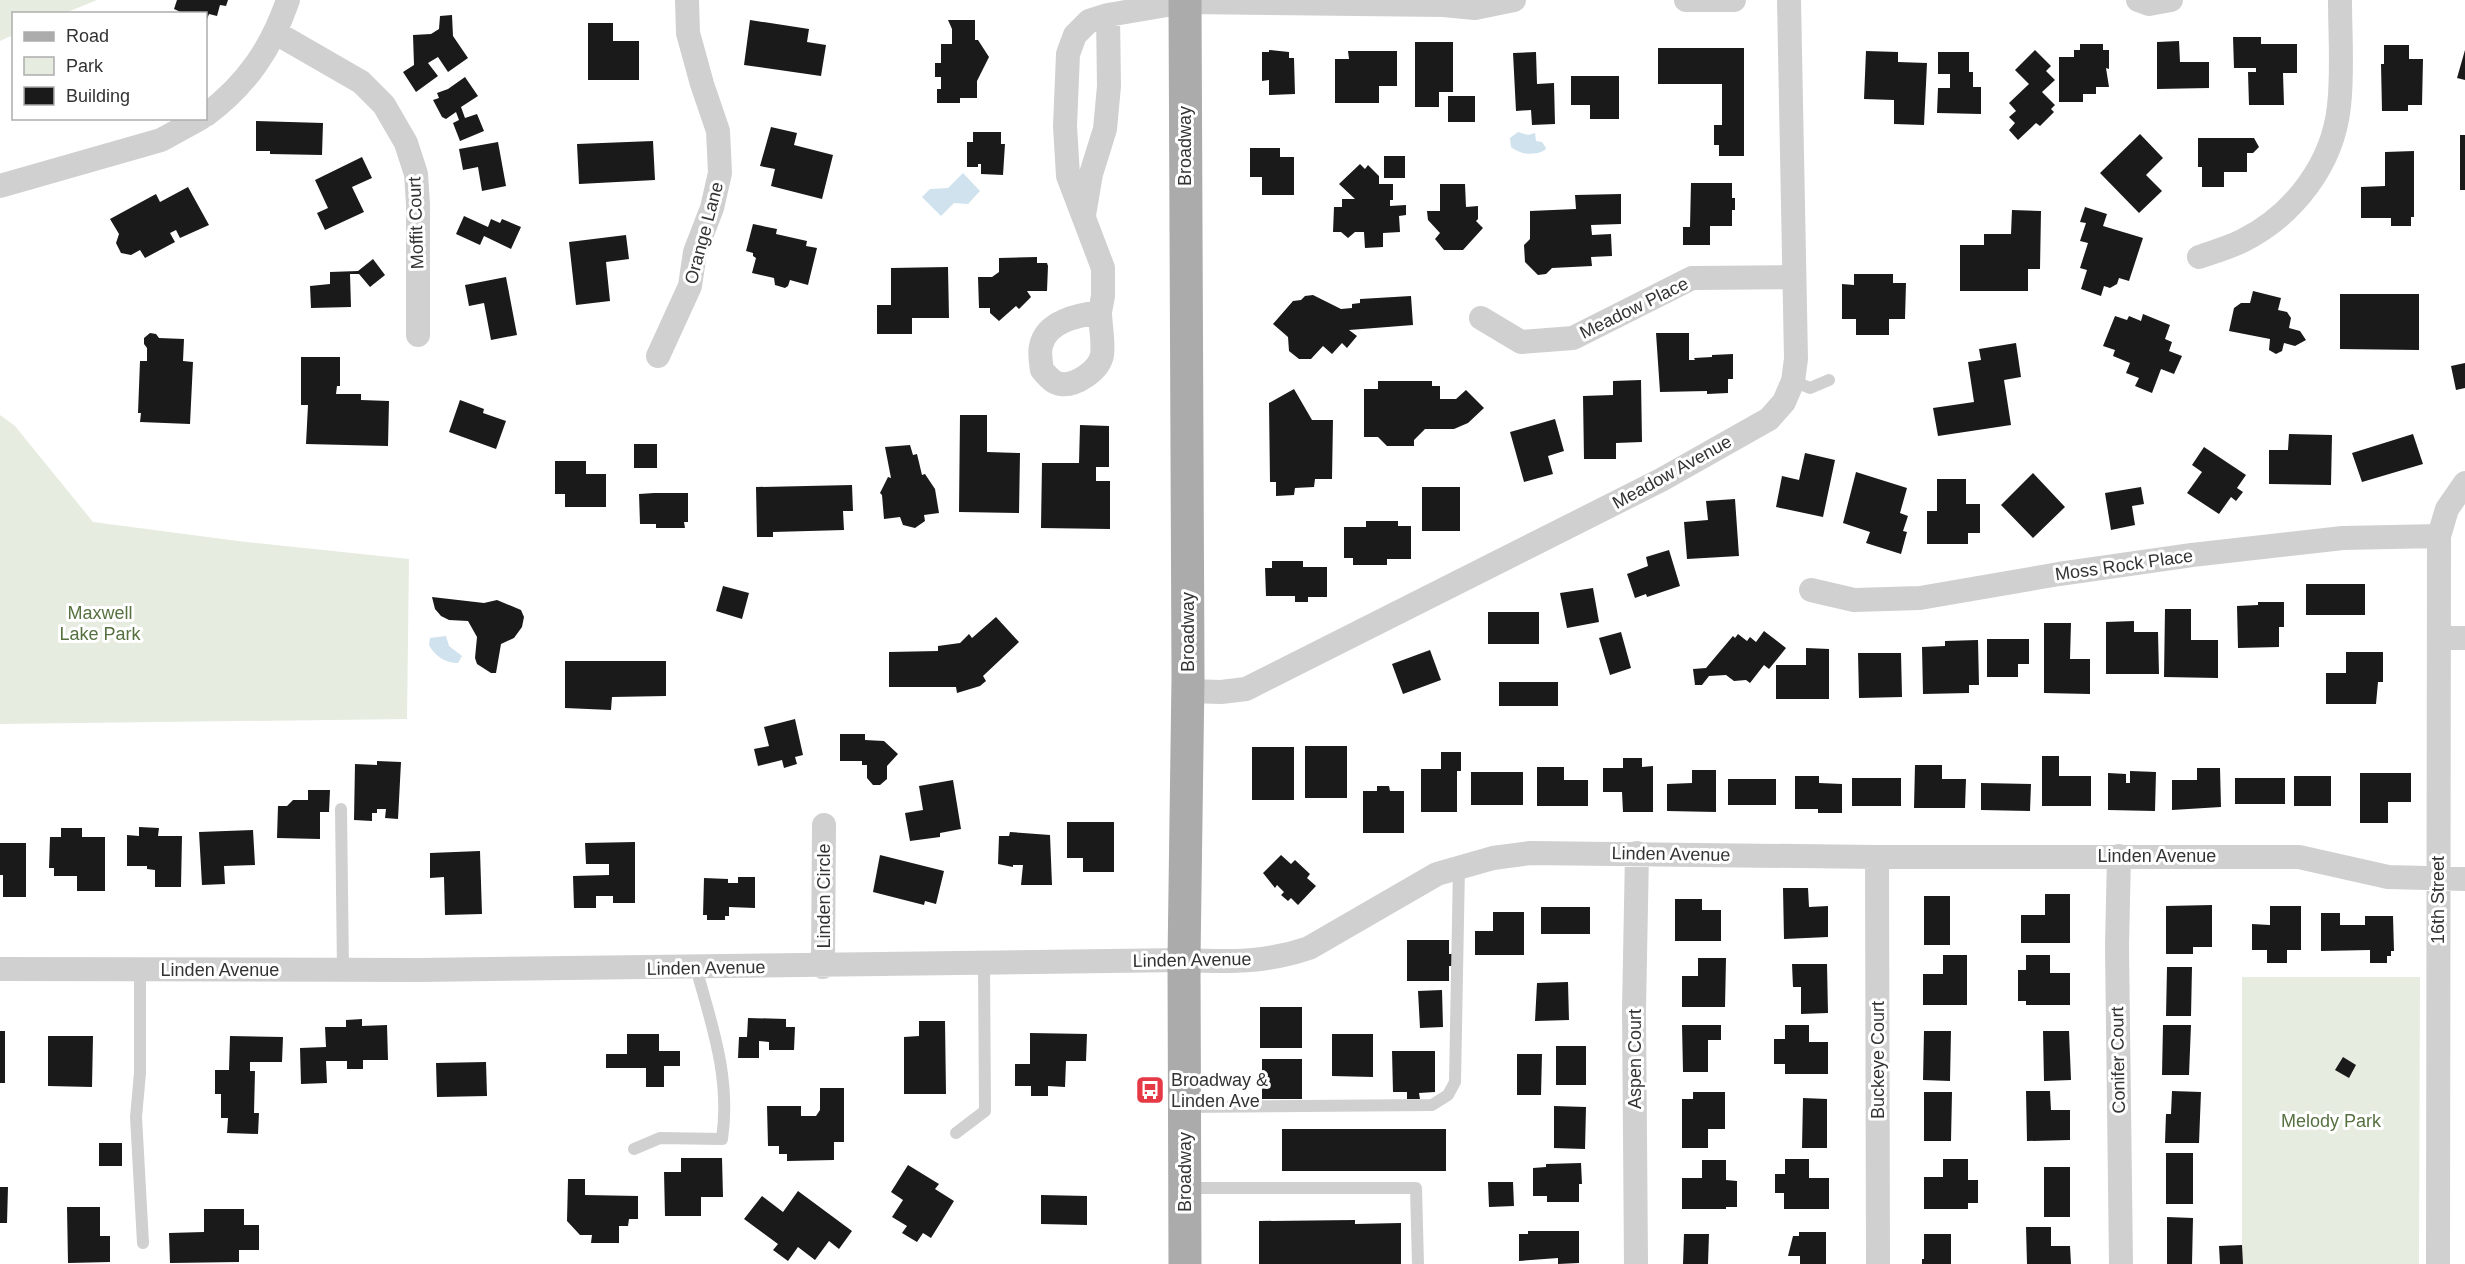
<svg xmlns="http://www.w3.org/2000/svg" width="2465" height="1264" font-family="Arial,sans-serif">
<style>
.green{fill:#e6ecdf}
.water{fill:#cfe2ee}
.building{fill:#1a1a1a}
.lines{fill:none;stroke-linecap:round;stroke-linejoin:round}
.service{stroke:#d0d0d0;stroke-width:12}
.minor{stroke:#d0d0d0;stroke-width:24}
.primary{stroke:#ababab;stroke-width:33}
.labels{text-anchor:middle;dominant-baseline:central;stroke-width:6;stroke-linejoin:round;paint-order:stroke}
.street-label{font-size:18px;fill:#333;stroke:#fff}
.park-label{font-size:18px;fill:#56703f;stroke:#fff}
.poi-label{font-size:18px;fill:#333;stroke:#fff;text-anchor:start}
</style>
<rect width="100%" height="100%" fill="#fff"/>
<path class="green" d="M0,0H97L65,13L14,14L13,35L0,41Z
M0,415L15,426L93,522L238,541L409,559L407,719L0,724Z
M2242,977H2420L2419,1264H2242Z"/>
<path class="water" d="M1518,132L1528,135L1535,133L1536,141L1542,142L1546,148L1545,150C1534,156 1521,155 1511,147L1510,138Z
M963,173L980,191L968,204L954,203L941,216L922,197L930,189L948,188Z
M446,636L449,646L462,656L458,663C445,663 435,656 429,645L430,638Z"/>
<path class="building" d="M177,0H228L226,6L220,5L217,16L209,14L206,22V14H185L174,9Z
M452,15L453,36L468,58L448,72L438,57L428,63L438,76L416,92L403,72L414,65L413,35L431,34L439,29L440,16Z
M750,20L809,29L807,42L826,45L821,76L744,65Z
M948,20H975V40H978L989,57L977,81V98H960V103H937V89H941V77H935V63H941V44H952V29Z
M588,23H613V41H639V80H588Z
M2233,37H2261V44H2297V73H2283L2284,105H2249L2248,72H2256V68H2234Z
M2179,41L2180,62H2209V88L2157,89V42Z
M1415,42H1453V92H1439V107H1415Z
M2080,44H2103V50H2109V69L2106,68L2109,87H2096V94H2083V102H2059V57H2074V50H2080Z
M2384,45H2409V59H2423L2422,105H2408V111H2382L2381,64H2384Z
M1658,48H1744V156H1719V145H1714V125H1722V84H1658Z
M1269,50L1289,52V58H1294L1295,94L1269,95V80L1262,81V52H1269Z
M2035,50L2051,66L2046,71L2055,80L2042,92L2055,105L2051,109L2054,112L2040,126L2036,123L2018,140L2009,130L2015,123L2009,117L2016,111L2009,103L2029,84L2015,70Z
M2465,50V80L2457,78Z
M1348,51H1397V86H1379V103H1335V59H1349Z
M1866,51L1898,52V62L1927,63L1924,125L1894,124V100L1864,99Z
M1536,52L1537,84L1554,83L1555,124L1532,125L1531,110L1516,111L1513,53Z
M1938,52H1969V72H1973V87H1981V114L1937,113L1938,88H1950V74H1938Z
M1571,76H1619V119H1590V105H1571Z
M465,77L478,96L461,107L465,118L477,114L484,131L460,141L453,123L459,120L456,112L446,119L442,117L433,100L439,98L437,93L448,89Z
M1448,96H1475V122H1448Z
M256,121L323,123L322,155L270,154V151H256Z
M771,127L797,133L794,145L833,155L822,199L771,186L775,169L760,166Z
M973,132H1001V144H1005L1003,175L981,174V164H978V167H967V142H973Z
M2140,134L2163,158L2146,175L2162,191L2139,213L2100,173Z
M2460,135H2465V190H2460Z
M2198,138H2254L2259,147L2253,153H2247V172H2224V187H2202V167H2198Z
M653,141L655,180L579,184L577,144Z
M498,142L506,186L482,191L478,167L463,170L459,149Z
M1250,148H1280V157H1294V195H1262V177H1250Z
M2414,151V217H2411V226H2391V218H2361V187L2385,186V152Z
M1384,156H1405V178H1384Z
M362,157L372,178L352,187L364,212L325,230L317,213L328,208L315,180Z
M1360,164L1365,169L1368,165L1379,176V184H1393V200H1390V206L1406,205V215L1399,216L1400,232L1383,233V247L1365,248L1364,232H1355L1348,238L1341,232H1333L1334,207H1342V199H1355L1339,184Z
M1691,183H1732V198H1735V210H1732V226H1710V245H1683V227H1690Z
M1440,184H1465L1466,207L1478,206V219L1476,221L1483,228L1463,250H1444L1435,239L1440,233L1428,220L1427,211H1440Z
M188,187L209,225L180,238L176,230L170,233L175,242L145,258L140,250L131,255L121,253L116,243L119,234L110,219L156,194L160,202Z
M1621,194V224L1591,225L1592,235L1611,234L1612,256L1591,257L1592,266L1552,268L1546,274L1538,275L1525,262L1524,245L1530,239V211L1576,209L1575,195Z
M2085,207L2107,214L2103,226L2143,238L2129,281L2119,278L2117,284L2110,288L2104,286L2101,296L2081,289L2087,270L2080,268L2088,243L2080,241L2086,223L2080,222Z
M2012,210L2041,211L2040,269H2028V291H1960V245H1984V234H2011Z
M464,216L488,227L491,219L500,223L502,219L521,227L511,249L484,236L480,245L456,234Z
M753,224L777,229L776,234L807,241L806,246L817,248L808,285L790,280L788,286L785,288L775,285L774,278L752,273L756,258L753,256V253L746,251Z
M626,235L629,259L606,262L610,301L576,305L569,242Z
M1037,257V263H1047L1048,266L1047,291H1027L1031,297L1019,309L1016,306L999,321L990,313V308H979L978,277H992L999,272V258Z
M373,259L385,275L370,287L359,274H350L351,307L311,308L310,286L330,284V272L358,271Z
M948,267L949,318H912V334H877V305H891V268Z
M1854,274H1893V283H1906L1905,319H1889V335H1856V319H1842V284L1854,285Z
M506,277L517,335L491,340L484,303L469,306L465,285Z
M2253,291L2281,298L2278,310L2287,312L2291,318L2289,328L2300,331L2306,340L2295,346L2284,343L2282,351L2276,354L2269,350L2270,339L2229,331L2234,308L2241,303H2250Z
M2340,294H2419V350L2340,349Z
M1313,295L1341,309L1352,308V304L1360,303V299L1411,296L1413,325L1349,330L1357,336L1347,348L1342,343L1332,354L1323,346L1311,359H1299L1289,351L1288,337L1273,324L1293,301L1301,300L1305,296Z
M2143,314L2170,325L2165,339L2172,342L2169,351L2182,356L2174,374L2161,369L2152,393L2135,386L2139,378L2126,373L2130,363L2113,356L2115,350L2103,346L2115,316L2127,320L2129,316L2141,321Z
M150,333L156,334L159,338L184,339L183,361L193,362L190,424L140,422L141,413H138L140,361H147V348L144,344V338Z
M1656,333H1689V360H1695L1694,358L1712,357V355L1733,354V379H1728V393L1707,394V391L1660,392Z
M2016,343L2021,377L2004,380L2011,425L1938,436L1933,408L1974,402L1968,362L1981,360L1979,349Z
M301,357H340V386H337L336,394H361V400L389,401L388,446L306,444L308,405H301Z
M2465,363V388L2456,390L2451,366Z
M1641,380L1642,442L1616,443V459H1584L1583,396L1613,395V381Z
M1378,381H1432V386H1440V399H1456L1466,390L1484,408L1468,423L1454,429H1425L1414,440V446H1387L1378,437H1364V389H1378Z
M1294,389L1312,420H1333L1332,479H1315L1314,487L1295,488L1294,495L1276,496V482H1270L1269,403Z
M460,400L484,409L483,413L506,421L496,449L449,432Z
M960,415H987V452L1020,453L1019,513L959,512Z
M1555,419L1564,451L1548,456L1553,474L1524,482L1510,432Z
M1080,425L1109,426V467H1096V481H1110V529L1041,528L1042,463H1079Z
M2289,434L2332,435L2331,485L2269,484V450H2288Z
M2413,434L2423,464L2362,482L2352,453Z
M634,444H657V468H634Z
M910,445L913,455L917,454L922,475L925,474L935,489L939,513L924,515L925,521L915,528L903,525L900,517L884,519L882,495L880,493L888,477L891,478L885,447Z
M2204,447L2246,475L2237,488L2243,492L2236,501L2231,497L2219,514L2187,493L2202,472L2192,465Z
M1805,453L1835,460L1823,517L1776,507L1782,476L1799,480Z
M555,461H586V474H606V507H565V494H555Z
M1856,472L1907,488L1900,513L1908,516L1903,531L1907,532L1901,554L1866,543L1870,532L1843,523Z
M2033,473L2065,507L2033,538L2001,505Z
M1937,479H1966V504H1980V533H1968V544H1927V511H1937Z
M852,485L853,511H843L844,530L773,532V537H757L756,487Z
M1422,487H1460V531H1422Z
M2141,487L2144,504L2132,506L2135,525L2111,530L2105,493Z
M654,493H688V522H684L685,528H656V524H640L639,494Z
M1735,499L1739,556L1687,559L1684,522L1708,520L1706,501Z
M1366,521H1398V526H1411V559H1387V565H1353V558H1344V527H1366Z
M1669,550L1680,586L1647,597L1646,594L1635,598L1627,574L1648,566L1646,557Z
M1272,561H1303V567H1327V597H1308V602H1295V596H1266L1265,568H1272Z
M2306,584H2365V615H2306Z
M723,586L749,593L742,619L716,611Z
M1593,588L1599,622L1567,628L1560,593Z
M432,597L484,603L497,600L521,610L524,617L522,627L514,638L501,644L496,673H491L477,664L475,658L477,637L468,621L449,620L441,616L435,609Z
M2258,602H2284V627H2279V647L2238,648L2237,606L2258,605Z
M2165,609H2191V640H2218V678L2164,677Z
M1488,612H1539V644H1488Z
M996,617L1019,642L983,676L986,681L980,686L957,693L956,687H889V652L938,651V646L960,643L969,634L972,638Z
M2134,621V632H2158L2159,674H2106V622Z
M2044,623H2071L2070,659H2090V694L2044,693Z
M1764,631L1786,648L1769,669L1764,665L1750,683L1746,680L1734,681L1726,675L1709,676L1702,685H1695L1693,669L1706,668L1733,636L1735,638L1738,634L1747,641L1750,637L1756,642Z
M1621,632L1631,668L1610,675L1599,638Z
M1987,639H2029V664H2018V677H1987Z
M1978,640L1979,685H1969V693L1923,694L1922,647L1945,646V641Z
M1806,648L1829,649V699H1776V665H1806Z
M1430,650L1441,680L1403,694L1392,664Z
M2346,652H2383V682H2378L2376,704H2326V673H2346Z
M1858,653H1901L1902,697L1859,698Z
M565,661H666V696L612,697L611,710L565,708Z
M1499,682H1558V706H1499Z
M795,719L803,755L795,757L797,764L784,768L782,760L758,766L754,749L769,746L764,727Z
M840,734H865V740L884,741L898,754L887,766V779L880,785H873L867,778V765H862V761H840Z
M1305,746H1347V798H1305Z
M1252,747H1294V800H1252Z
M1441,752H1461V771H1457V812H1421V769H1441Z
M2042,756H2059V776H2091V806H2042Z
M1623,758H1642V767L1653,766V812H1623L1622,792H1603V768H1623Z
M377,761L401,762L398,819L385,818L386,809H377V813H372V821L354,820L355,764L377,765Z
M1915,765H1942V779H1966L1965,808H1914Z
M1537,767H1564V780H1588V806H1537Z
M2197,768H2220L2221,807L2172,810V780H2197Z
M1692,770H1716V812L1667,811V784L1692,783Z
M2130,771L2156,772L2155,811L2108,810V773L2126,774V783H2130Z
M1471,772H1523V805H1471Z
M2360,773H2411V802H2388V823H2360Z
M1795,776H1819V783L1842,784V813H1818V809H1795Z
M2294,776H2331V806H2294Z
M1852,778H1901V806H1852Z
M2235,778H2285V804H2235Z
M1728,779H1776V805H1728Z
M953,780L961,829L940,833V837L910,841L905,813L923,810L919,786Z
M1981,783L2031,784L2030,811L1981,810Z
M1377,786H1389L1390,791H1404V833H1363V791H1377Z
M308,790H330L329,812H320V839L277,838L278,806H287L293,800H308Z
M1067,822H1114V872H1083V858H1067Z
M139,827L159,828L158,836H182L181,887H155V870L147,869V866H127V835L139,836Z
M61,828H82V837H105V891H77V876H54V868H49L50,837H61Z
M253,830L255,865L224,866L225,884L202,885L199,832Z
M1010,832L1050,835L1052,885H1021L1023,865H1013V867L998,864L999,836H1009Z
M635,842V903H613V896H596V908H574L573,876L609,875V864H586L585,843Z
M0,843H26V897H3V875H0Z
M480,851L482,914L445,915L444,877L430,878V853Z
M880,855L944,871L936,904L925,901L924,905L873,892Z
M1281,855L1291,864L1295,860L1310,874L1307,878L1316,886L1298,905L1291,898L1288,901L1281,895L1284,892L1277,885L1275,888L1263,873Z
M738,877H755V908L729,907V916H725V920H707V915H703L704,878L728,879V883H738Z
M1783,888H1808L1809,907L1828,906V937L1784,939Z
M2045,894H2070V943H2021V915H2045Z
M1924,896H1950V945H1924Z
M1675,899H1702V910H1721V941H1675Z
M2212,905V947H2193V954H2166V906Z
M2270,906H2301V950H2287V963H2267V950H2252V924L2270,925Z
M1541,907H1590V934H1541Z
M1493,912H1524V955H1475V931H1493Z
M2321,913H2340V925H2365V916H2393L2394,951H2391V956H2387V963H2370V950L2321,951Z
M1407,940H1449V954H1453V966H1449V981H1407Z
M1943,955H1967V1005H1923V974H1943Z
M2026,955H2050V973H2070V1005H2026V1001H2018V970H2026Z
M1698,958H1726L1725,1007H1682V976H1698Z
M1792,964H1827L1828,1013L1801,1014V987H1793Z
M2167,967H2192L2191,1016H2166Z
M1568,982L1569,1020L1535,1021L1537,983Z
M1442,990L1443,1027L1420,1028L1418,991Z
M1260,1007H1302V1048H1260Z
M748,1018L786,1019V1027H795L794,1050H769V1042L759,1041V1058H738L739,1037H747Z
M362,1019V1026L387,1025L388,1060H363V1069H347V1061H326L327,1083L301,1084L300,1048L326,1047L325,1027H346V1020Z
M919,1021H945L946,1094H904V1037L919,1036Z
M1682,1025H1721V1040H1708V1072H1683Z
M1785,1025H1809V1042H1828V1074H1785V1064H1774V1039H1785Z
M2163,1025H2191L2189,1075H2162Z
M0,1031H5V1083H0Z
M1924,1031H1951L1950,1081L1923,1080Z
M2043,1031H2069L2071,1080L2044,1081Z
M1030,1033L1087,1034L1086,1061H1066L1065,1087L1048,1086V1096H1031V1086H1015V1064H1030Z
M627,1034H659V1051H680V1066H664V1087H646V1068H606V1054H627Z
M1332,1034H1373V1077L1332,1076Z
M48,1036H93L92,1087L48,1086Z
M230,1036L283,1037L282,1062H250V1071H255L254,1113H259L258,1134L227,1133L228,1118H221V1094H215V1070H229Z
M1556,1046H1586V1085H1556Z
M1392,1051H1435V1092L1419,1093L1420,1099H1407V1092H1393Z
M1517,1054H1542L1541,1095H1517Z
M2343,1057L2356,1065L2349,1078L2335,1070Z
M1262,1059H1302V1099H1262Z
M486,1062L487,1096L437,1097L436,1063Z
M820,1088H844V1142H834V1160L787,1161V1154H779V1146H768L767,1106H801V1116H816L820,1110Z
M2026,1091H2050L2051,1110H2070V1140L2027,1141Z
M2172,1091L2201,1092L2199,1143H2165L2166,1114H2171Z
M1693,1092H1725V1129H1708V1148H1682V1099H1693Z
M1924,1092H1952L1951,1141H1924Z
M1803,1098L1827,1099V1148H1802Z
M1554,1106L1586,1107L1585,1149L1554,1148Z
M1282,1129H1446V1171H1282Z
M99,1143H122V1166H99Z
M2166,1153H2193V1204H2166Z
M681,1158H722L723,1197H701V1216H665L664,1172H681Z
M1785,1159H1809V1178H1829V1209H1784V1193H1775V1174H1785Z
M1943,1159H1968V1180H1978V1203H1968V1209H1924V1177H1943Z
M1702,1160H1726V1180L1737,1181V1207H1726V1209H1682V1178H1702Z
M1581,1163L1582,1184H1579V1202H1547V1196H1533V1168L1546,1167V1164Z
M908,1165L939,1184L935,1189L954,1201L931,1238L923,1233L917,1242L902,1233L907,1226L892,1217L903,1200L891,1192Z
M2044,1167H2070V1217H2044Z
M568,1179H585V1195L638,1196V1219H629L628,1226H619V1243H591L592,1235H580L567,1221Z
M1488,1182H1513L1514,1206L1489,1207Z
M0,1187H8L7,1223H0Z
M798,1191L852,1231L839,1249L829,1241L815,1260L798,1247L788,1261L773,1250L778,1244L744,1219L762,1196L783,1212Z
M1041,1195L1087,1196V1225L1041,1224Z
M67,1207H100V1236H110V1262L68,1263Z
M204,1209H244V1225H259V1250H239V1262L170,1263L169,1233L204,1232Z
M2167,1217L2193,1218L2192,1264H2167Z
M1355,1220V1224L1401,1223V1264H1259V1221Z
M2026,1227H2051V1246H2070L2071,1264H2027Z
M1528,1231H1579V1263L1558,1264V1258L1519,1261V1234H1528Z
M1799,1232H1826V1264H1800V1256H1788L1793,1236H1799Z
M1684,1234H1709L1708,1264H1683Z
M1924,1234H1951V1264H1922V1259H1924Z
M2242,1245L2243,1264H2220L2219,1246Z"/>
<g class="lines">
<path class="service" d="M1793,381L1810,388L1829,380
M341,809L343,970
M140,970V1073L136,1117L143,1243
M1186,1107L1432,1105L1448,1095L1455,1082L1459,866
M956,1133L985,1111L984,964
M634,1149L660,1138L722,1139C731,1079 712,1025 696,968
M1186,1188H1416L1418,1264"/>
<path class="minor" d="M1686,0H1734
M2138,0L2149,4L2171,0
M276,33L361,82L384,105L406,143L416,174L418,204V335
M206,115C247,84 271,49 288,0
M0,186L161,140L201,118
M1084,215L1091,174L1105,129L1109,86L1108,15
M2199,257C2213,252 2228,248 2242,241C2294,215 2333,164 2339,106C2343,71 2340,35 2340,0
M1100,312L1103,296V268L1068,176L1065,126L1068,54L1075,35L1089,21L1108,15L1185,2L1443,5L1475,8L1514,0
M1100,312C1100,325 1104,342 1102,355C1099,371 1075,386 1061,384C1052,383 1047,375 1042,370C1041,363 1039,353 1041,346C1046,321 1079,315 1100,312Z
M1481,318L1521,342L1573,338L1692,278L1793,277
M658,356L690,286L695,252L712,208L720,173L718,131L702,84L688,33L687,0
M1811,590L1854,600L1920,598L2059,574L2192,555L2343,538L2439,536
M2440,638H2465
M1188,691L1221,692L1246,689L1661,480L1769,419L1784,402L1793,381L1796,359L1789,0
M2119,856L2117,946L2121,1264
M1877,857L1878,1264
M823,967L824,825
M0,969L419,970L1184,960C1229,962 1265,963 1309,948L1437,874L1493,858L1530,853L1877,857H2299L2388,877L2465,879
M1636,1264L1634,1009L1637,853
M2438,1264L2439,536L2447,509L2465,483"/>
<path class="primary" d="M1185,0L1188,678L1184,960L1185,1264"/>
</g>
<defs>
<g id="bus-square" transform="scale(1.5)"><rect x="-9" y="-9" width="18" height="18" rx="4" fill="#e63946" stroke="#fff"/><path d="M-5-6H5V4H4V6H2V4H-2V6H-4V4H-5ZM-3.5-4V0h7V-4ZM-3.5 1.2v1.5H-2V1.2ZM2 1.2v1.5H3.5V1.2Z" fill="#fff"/></g>
</defs>
<g fill-rule="evenodd">
<use href="#bus-square" x="1150" y="1090"/>
</g>
<g class="labels">
<g class="street-label">
<text transform="translate(1185 146) rotate(-90)">Broadway</text>
<text transform="translate(416 223) rotate(-92)">Moffit Court</text>
<text transform="translate(704 233) rotate(-75)">Orange Lane</text>
<text transform="translate(1634 308) rotate(-26)">Meadow Place</text>
<text transform="translate(1672 472) rotate(-29)">Meadow Avenue</text>
<text transform="translate(2124 565) rotate(-8)">Moss Rock Place</text>
<text transform="translate(1188 632) rotate(-90)">Broadway</text>
<text transform="translate(1671 854) rotate(1)">Linden Avenue</text>
<text x="2157" y="856">Linden Avenue</text>
<text transform="translate(824 896) rotate(-90)">Linden Circle</text>
<text transform="translate(2438 900) rotate(-90)">16th Street</text>
<text transform="translate(1192 960) rotate(-1)">Linden Avenue</text>
<text transform="translate(706 968) rotate(-1)">Linden Avenue</text>
<text x="220" y="970">Linden Avenue</text>
<text transform="translate(1635 1059) rotate(-90)">Aspen Court</text>
<text transform="translate(1878 1060) rotate(-90)">Buckeye Court</text>
<text transform="translate(2118 1060) rotate(-91)">Conifer Court</text>
<text transform="translate(1185 1172) rotate(-90)">Broadway</text>
</g>
<g class="park-label">
<text x="100" y="613">Maxwell<tspan x="100" dy="21">Lake Park</tspan></text>
<text x="2331" y="1121">Melody Park</text>
</g>
<g class="poi-label">
<text x="1171" y="1080">Broadway &amp;<tspan x="1171" dy="21">Linden Ave</tspan></text>
</g>
</g>
<rect x="12" y="12" width="195" height="108" fill="#ffffff" stroke="#adadad" stroke-width="1.5"/>
<rect x="24" y="32" width="30" height="9" fill="#ababab" stroke="#adadad" stroke-width="1.5"/>
<text x="66" y="42" font-size="18" fill="#333333">Road</text>
<rect x="24" y="57" width="30" height="18" fill="#e6ecdf" stroke="#adadad" stroke-width="1.5"/>
<text x="66" y="72" font-size="18" fill="#333333">Park</text>
<rect x="24" y="87" width="30" height="18" fill="#1a1a1a" stroke="#adadad" stroke-width="1.5"/>
<text x="66" y="102" font-size="18" fill="#333333">Building</text>
</svg>
